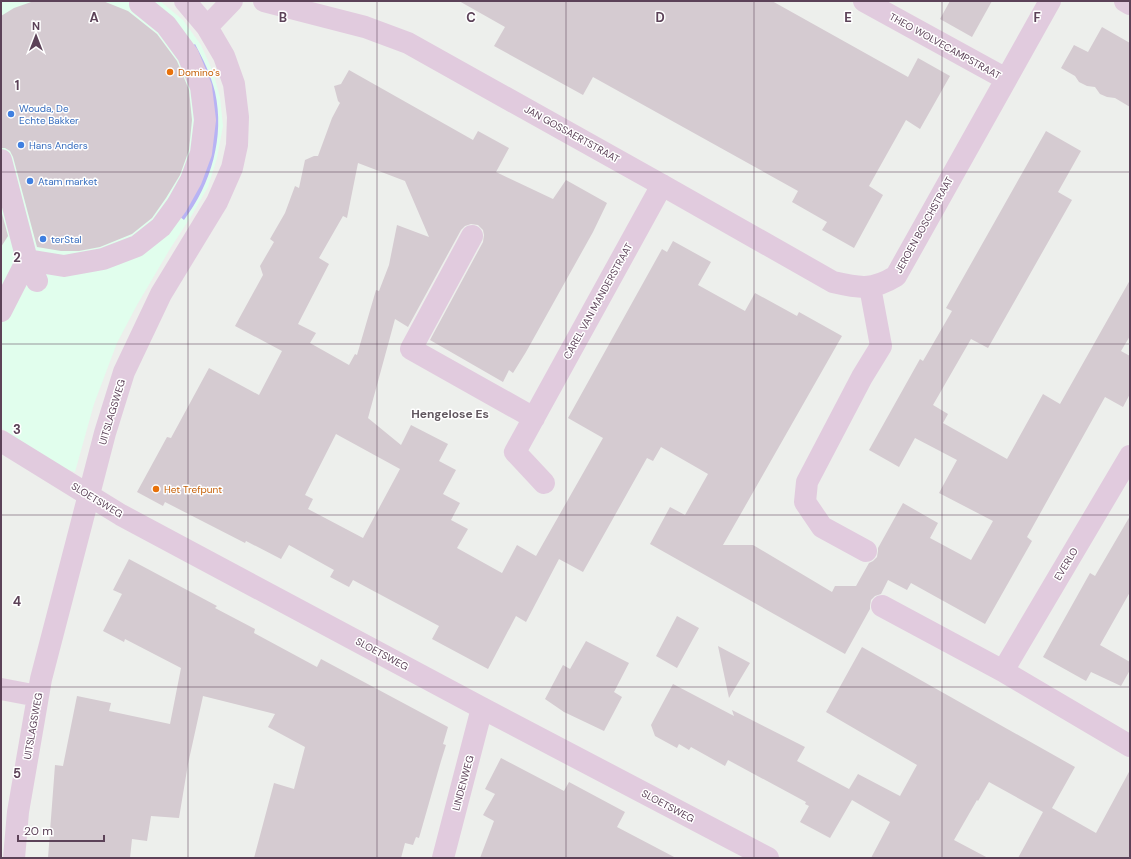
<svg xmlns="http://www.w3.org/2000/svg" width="1131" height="859" font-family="'DM Sans',sans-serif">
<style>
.commercial{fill:#e1feed}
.green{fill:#b8b3f4}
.building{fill:#d5cbd1;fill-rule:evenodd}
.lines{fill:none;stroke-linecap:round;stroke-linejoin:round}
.minor{stroke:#e1cbde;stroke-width:22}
.grid{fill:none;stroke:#5c4258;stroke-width:1;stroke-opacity:0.55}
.food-dot{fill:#e8710a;stroke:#fff;stroke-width:1.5}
.shop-dot{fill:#3f7fe0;stroke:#fff;stroke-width:1.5}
.labels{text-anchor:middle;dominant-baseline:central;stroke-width:3;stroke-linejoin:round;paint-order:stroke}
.street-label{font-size:10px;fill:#5c4258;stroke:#fff}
.food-label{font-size:10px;fill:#c56008;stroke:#fff;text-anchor:start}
.shop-label{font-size:10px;fill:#366cbe;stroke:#fff;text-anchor:start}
.quarter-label{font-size:12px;font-weight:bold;fill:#625860;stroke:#fff}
.grid-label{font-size:13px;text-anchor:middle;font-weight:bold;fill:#5c4258;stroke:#fff;stroke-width:3;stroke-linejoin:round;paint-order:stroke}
</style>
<rect width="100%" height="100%" fill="#edefec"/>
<path class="commercial" d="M1,1H160L183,20L201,45L213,72L220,97L223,126L217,158L208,187L192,215L170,249L137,305L117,343L94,404L75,472L62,468L1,428Z"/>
<path class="green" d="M195,44C203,59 211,75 215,92C225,137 211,184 184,220L179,216L204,174L190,48Z"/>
<path class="building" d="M34,1H103L128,11L157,34L177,61L189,90L192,120L189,150L180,175L166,198L152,218L132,234L100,247L79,251H61L37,247L13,157L10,151L5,148H1V16L14,8Z
M459,1H772L908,77L918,58L950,76L920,129L906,120L869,186L883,195L854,248L822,230L827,222L792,202L798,191L593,77L583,95L494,46L505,27Z
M950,1H992L972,37L940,19Z
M1102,27L1130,43V107L1115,98L1107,97L1100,94L1095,87L1087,86L1079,82L1075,76L1061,68L1074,45L1088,52Z
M349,70L473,140L478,131L509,148L496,172L553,199L566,180L607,203L593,232L526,352L513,373L509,370L503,382L430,340L483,242L484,235L483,230L478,225L471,224L465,226L461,230L408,327L395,319L368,418L401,445L411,425L448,444L439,461L456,470L443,494L460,503L451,520L468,529L457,548L502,573L517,545L536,556L603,438L568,418L662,249L667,252L673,241L711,262L698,285L745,311L755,293L797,316L799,312L842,336L723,545H753L832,592L835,586H856L869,563L873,561L877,557L878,551V548L903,503L938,523L930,538L971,560L993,521L939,493L957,460L915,438L899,467L869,450L920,359L923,361L952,311L946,308L1046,131L1081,151L1058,192L1072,200L988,348L971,339L933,405L948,414L943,423L1007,459L1043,394L1060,404L1130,280V336L1121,351L1130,356V394L1123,407L1105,397L1027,537L1032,541L985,624L911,583L907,590L888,580L881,594L875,596L871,600L870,606V609L845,654L650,544L670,507L685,515L708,474L661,447L653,461L647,458L583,572L559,559L526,622L516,616L488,669L432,639L439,626L353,580L349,587L330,577L334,570L289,545L281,559L246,541L245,543L165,502L163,506L137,492L167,437L171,438L209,368L259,395L282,351L235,326L263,275L260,266L274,242L270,239L285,213L295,186L299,188L305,160L314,156H318L332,118L340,103L338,101L334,86L341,84ZM358,163L405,181L429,237L397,225L389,265L379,291L376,290L357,355L355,354L349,365L310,343L316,333L298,324L329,264L319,258L343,216L347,218ZM336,434L400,469L363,538L308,509L313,499L305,495Z
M1,210L8,236L1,247Z
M1130,516V592L1100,645L1130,662V670L1121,686L1091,672L1086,681L1043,657L1090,573L1095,576Z
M129,559L217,606L215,608L255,629L254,633L317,667L321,659L448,727L443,744L446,745L441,761L419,838L416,837L413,845L405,843L401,858H254L274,783L294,789L305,747L268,727L275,714L203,696L188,764L179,818L151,816L147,841L132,839L130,858H48L55,765L63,766L77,696L111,703L109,711L170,724L181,668L125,639L124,642L103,631L122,594L113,590Z
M677,616L699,628L677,668L656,656Z
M586,641L629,663L614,692L622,697L604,731L564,712L545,699L563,665L570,669Z
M718,646L750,663L729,698Z
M862,647L1075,767L1052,808L1096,833L1130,770V858H1018L1043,812L989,782L978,801L977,800L954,840L988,858H871L890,822L852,800L830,838L800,822L809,806L805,804L806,802L728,760L725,766L691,747L689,750L679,744L677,748L655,736L651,725L673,684L734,716L732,710L805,747L797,761L849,789L858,774L900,796L917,765L826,712Z
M501,758L564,791L569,782L625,812L617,827L676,858H480L494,821L483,815L495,794L485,789Z"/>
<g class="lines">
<path class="minor" d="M264,1L365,27L408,43L662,185L833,282C859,288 872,291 896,276L1050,1
M864,1L1006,79
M1125,1L1130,4
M207,27L232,1
M1,160L27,260L1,311
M472,236L411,349L534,418
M27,260L64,266L103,259L137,246L161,227L177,205L191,180L201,153L205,120L201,87L188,55L166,25L140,4
M27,260L37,281
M1,441L121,515L482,708L768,858
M544,483L515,452L662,185
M866,551L822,527L805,502L807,482L862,377L881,346L870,287
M882,606L1003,671L1130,746
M1003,671L1130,456
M1,689L38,696
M14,858L18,812L41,679L105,433L124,372L161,294L217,202L232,168L237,145L238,117L234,84L224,56L207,27L185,1
M443,858L482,708"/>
</g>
<path class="grid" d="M188,1V858M377,1V858M566,1V858M754,1V858M942,1V858M1,172H1130M1,344H1130M1,515H1130M1,687H1130"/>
<g class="food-dot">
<circle cx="170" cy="72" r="4"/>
<circle cx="156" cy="489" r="4"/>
</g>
<g class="shop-dot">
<circle cx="11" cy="114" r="4"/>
<circle cx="21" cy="145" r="4"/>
<circle cx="30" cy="181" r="4"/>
<circle cx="43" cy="239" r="4"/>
</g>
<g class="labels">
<g class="street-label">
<text transform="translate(945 46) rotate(29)">THEO WOLVECAMPSTRAAT</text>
<text transform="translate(572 134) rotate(29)">JAN GOSSAERTSTRAAT</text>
<text transform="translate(924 225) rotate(-61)">JEROEN BOSCHSTRAAT</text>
<text transform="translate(598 301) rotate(-61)">CAREL VAN MANDERSTRAAT</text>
<text transform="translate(112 412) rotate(-73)">UITSLAGSWEG</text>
<text transform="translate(97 500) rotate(31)">SLOETSWEG</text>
<text transform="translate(1066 564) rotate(-59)">EVERLO</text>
<text transform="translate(382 654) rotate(28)">SLOETSWEG</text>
<text transform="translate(33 726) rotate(-80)">UITSLAGSWEG</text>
<text transform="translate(463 783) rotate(-75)">LINDENWEG</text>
<text transform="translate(668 806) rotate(28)">SLOETSWEG</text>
</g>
<g class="food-label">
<text x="178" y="72">Domino's</text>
<text x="164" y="489">Het Trefpunt</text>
</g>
<g class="shop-label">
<text x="19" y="108">Wouda, De<tspan x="19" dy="12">Echte Bakker</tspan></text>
<text x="29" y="145">Hans Anders</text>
<text x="38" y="181">Atam market</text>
<text x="51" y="239">terStal</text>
</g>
<g class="quarter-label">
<text x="450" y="414">Hengelose Es</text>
</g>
</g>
<g class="grid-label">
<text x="94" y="22">A</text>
<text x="283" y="22">B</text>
<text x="471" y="22">C</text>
<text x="660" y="22">D</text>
<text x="848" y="22">E</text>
<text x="1037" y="22">F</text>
<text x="17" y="90">1</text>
<text x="17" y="262">2</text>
<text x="17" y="434">3</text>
<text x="17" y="606">4</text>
<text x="17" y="778">5</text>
</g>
<rect width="1131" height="859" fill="none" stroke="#5c4258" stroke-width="4"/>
<g transform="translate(36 36)" stroke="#ffffff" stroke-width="3" paint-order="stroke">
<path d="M0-3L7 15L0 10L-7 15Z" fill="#5c4258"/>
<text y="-6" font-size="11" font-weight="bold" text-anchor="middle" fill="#5c4258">N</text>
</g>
<path d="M18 835v6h86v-6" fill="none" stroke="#5c4258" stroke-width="2"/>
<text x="24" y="835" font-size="12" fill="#5c4258" stroke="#ffffff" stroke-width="3" paint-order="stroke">20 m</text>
</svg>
